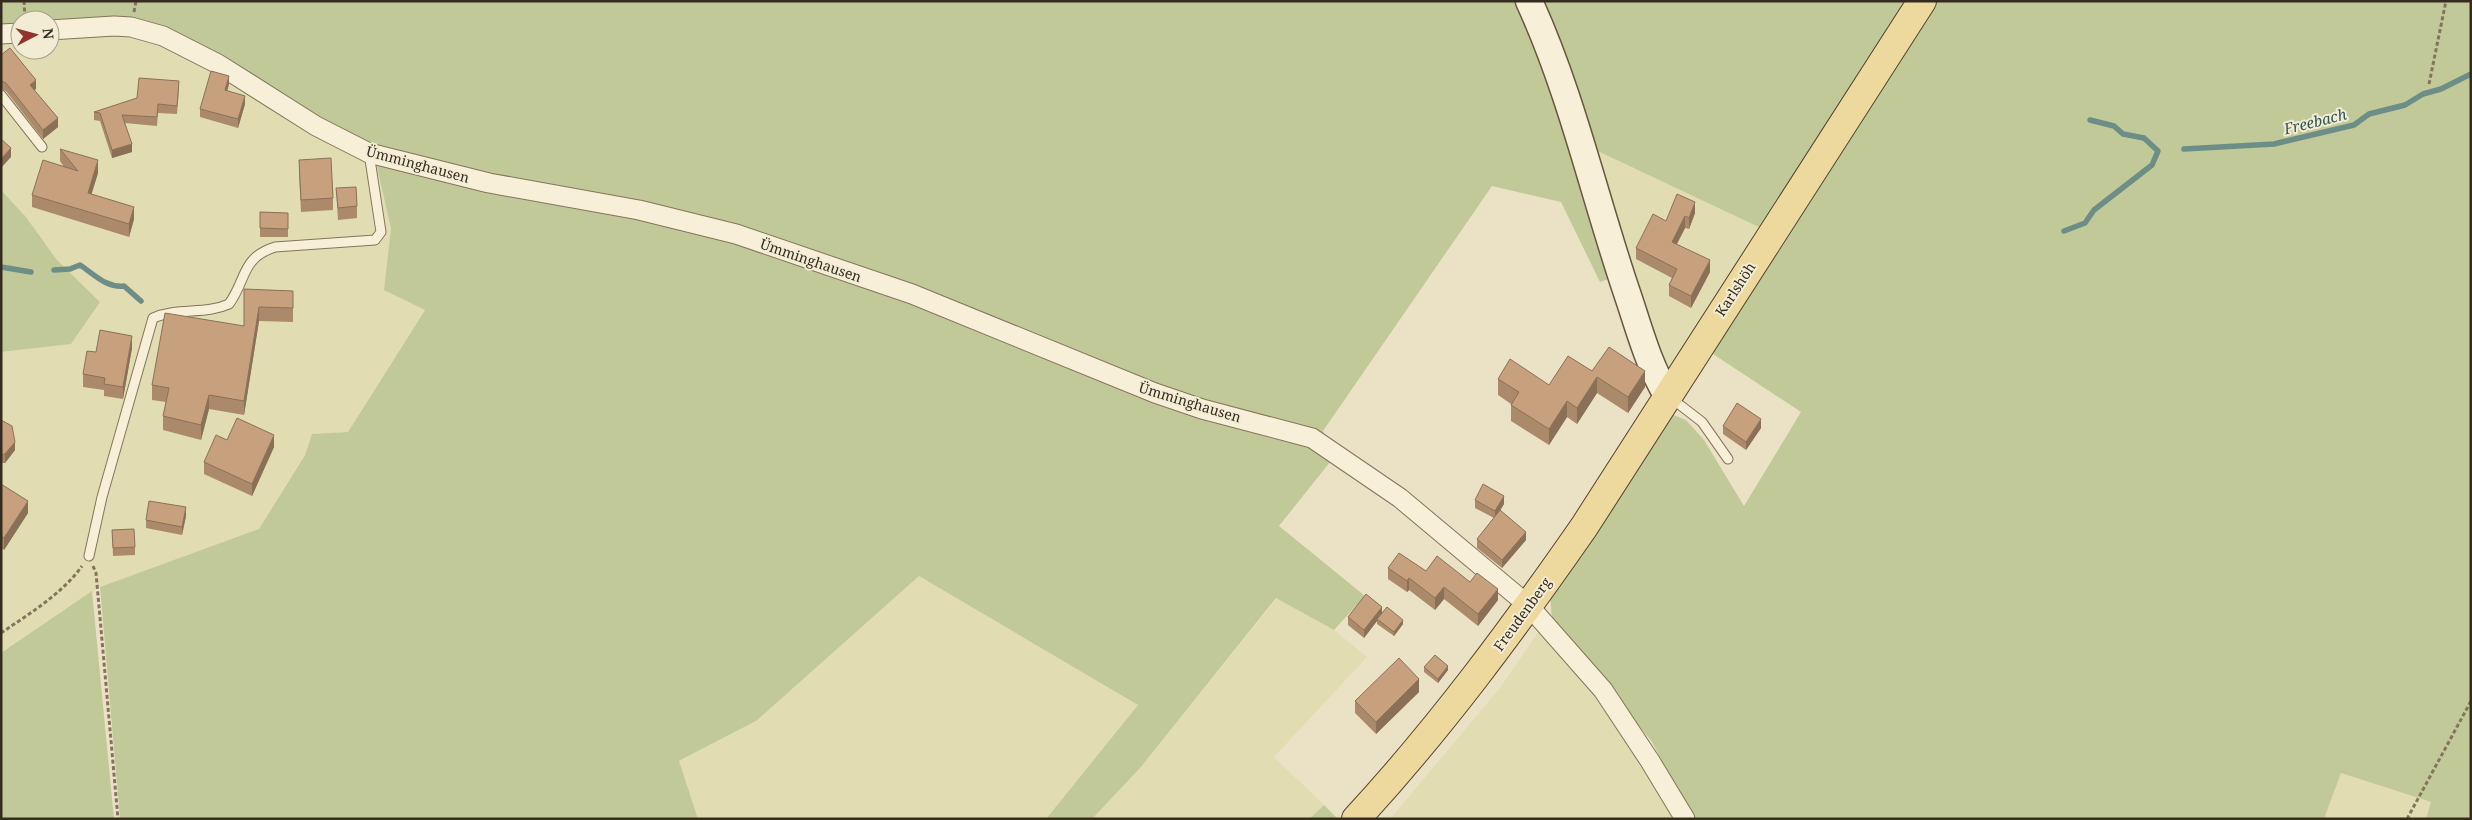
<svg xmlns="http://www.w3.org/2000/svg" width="2472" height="820" font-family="'Noto Serif',serif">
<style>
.farmland{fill:#e1dcb2}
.green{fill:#c1c999}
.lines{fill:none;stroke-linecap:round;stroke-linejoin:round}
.stream{stroke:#6d8d87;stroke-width:5.5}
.service-casing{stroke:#85745c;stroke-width:11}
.minor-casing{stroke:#85745c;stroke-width:21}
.secondary-casing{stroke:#67553f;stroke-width:29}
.primary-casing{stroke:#534230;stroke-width:30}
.path{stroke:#85745c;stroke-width:3;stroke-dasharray:4 2.5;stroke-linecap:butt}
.service{stroke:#f7efd7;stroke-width:9}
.minor{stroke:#f7efd7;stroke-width:19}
.secondary{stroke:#f7efd7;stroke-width:26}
.primary{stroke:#edd89e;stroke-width:28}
.wall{fill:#ab8a6c}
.shaded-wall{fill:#8b7058}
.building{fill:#c7a07d;stroke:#8b7058}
.labels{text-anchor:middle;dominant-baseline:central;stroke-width:4;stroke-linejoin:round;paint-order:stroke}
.street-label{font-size:14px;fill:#362b1f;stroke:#f3ecd4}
.water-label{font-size:15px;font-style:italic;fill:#2f5555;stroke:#f3ecd4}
</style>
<rect width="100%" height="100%" fill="#ebe2c5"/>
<path class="farmland" d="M114,28L163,40L375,158L391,229L389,249L425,309L348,432L312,434L305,454L259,529L100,587L1,653V352L71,344L100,302L57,260L26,217L1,190V38L20,36V50H50V33Z
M1587,146L1763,229L1675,366L1665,365L1657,359Z
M919,576L1138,705L1046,819H698L679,762L756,721Z
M1277,598L1334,630L1367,657L1274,757L1324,805L1309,819H1092L1140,768Z
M1539,631L1599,691L1679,819H1390L1500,688Z
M2341,773L2431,802L2426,819H2324Z"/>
<path class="green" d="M1,1H1529L1620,275L1600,282L1561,202L1492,186L1323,431L1334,457L1279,526L1365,596L1334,630L1276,598L1140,768L1092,819H1046L1138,705L919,576L756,721L679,761L698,819H120L100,587L259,529L305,455L312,434L348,432L425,310L384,290L391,229L375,158L369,153L163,36L50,30V20H20V33L1,34Z
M1533,1H1907L1763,229L1587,146Z
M1931,1H2471V819H2426L2431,802L2341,773L2324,819H1693L1652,742L1552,618L1550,598L1671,414L1686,420L1704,440L1744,506L1801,412L1710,352Z
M1,190L26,217L57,260L100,302L71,344L1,352Z
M92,591L114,819H1V653Z
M1324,805L1338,819H1309Z"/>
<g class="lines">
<path class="stream" d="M2184,149L2274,144L2354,125L2369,114L2405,105L2423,94L2441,89L2471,74
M2064,231L2085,223L2094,210L2152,165L2158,151L2144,138L2123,134L2114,126L2090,120
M1,267L31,272
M54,270L70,269L80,265C94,274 106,288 124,286L141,301"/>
<g class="service-casing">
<path id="service" d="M1,95L42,147
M1671,398L1702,422L1728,459
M89,556L102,497L153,318C178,307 205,315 229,304C247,279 241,258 275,247L375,240L381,232L369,153"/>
</g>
<g class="minor-casing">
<path id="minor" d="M50,30L114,26L131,27L163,36L218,64L316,126L369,153L489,183L639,210L736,234L912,294L1155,393L1202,409L1312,438L1400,498L1529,606L1603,690L1650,761L1685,819
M1,34L20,33"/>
</g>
<g class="secondary-casing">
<path id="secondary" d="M1529,1C1572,95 1594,196 1627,293C1639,328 1648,364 1667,395"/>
</g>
<g class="primary-casing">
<path id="primary" d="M1356,819C1440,728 1513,629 1584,527L1922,1"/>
</g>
<path class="path" d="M24,1L25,17
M134,12L136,1
M2429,84L2446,1
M93,566L96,573L118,819
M1,633C29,614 62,594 82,566
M2407,819L2471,701"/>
<use href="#service" class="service"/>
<use href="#minor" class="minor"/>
<use href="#secondary" class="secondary"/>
<use href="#primary" class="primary"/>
</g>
<path class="wall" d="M1,55L36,89L34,90L58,127L43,139L6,91L1,89Z
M229,84L227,91L245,104L238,128L200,117V109Z
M179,89L177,114L158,113L157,126L125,123L132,152L112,158L100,121L94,120V112Z
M60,149L98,173L91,194L134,219L129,237L32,207V195L64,167L60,161Z
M299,160L333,198V210L301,212L299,173Z
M336,188L357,206V218L338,220Z
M260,212L288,213V237H260Z
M1695,213L1689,229L1685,228L1677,244L1710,272L1691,308L1669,296V285L1672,278L1636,259V248L1666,221Z
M244,289L293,291V322L259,321L244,415L209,409L201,440L163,430V416L166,402L152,400V385L244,326Z
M132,348L123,399L104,396V390L83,387V374L96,352Z
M1592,371L1645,387L1628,413L1597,393L1577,424L1567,417L1549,445L1511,421V404L1498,395V379L1549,385Z
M1,420L15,450L5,463H1Z
M1723,426L1761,428L1746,450L1723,434Z
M227,440L274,447L252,496L204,474V462Z
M1,484L28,513L4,550L1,548Z
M1475,500L1504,504L1500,510L1526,540L1502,568L1477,548V539L1494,518L1475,508Z
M186,516L182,535L146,528V520Z
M112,530L135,547V555L113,556Z
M1388,568L1426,571L1498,600L1478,626L1444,599L1435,610L1409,590L1407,592L1388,579Z
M1382,613L1403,624L1394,636L1377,624V621L1364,638L1348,625V617Z
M1424,667L1448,670L1438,683L1424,672Z
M1419,692L1376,734L1355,713V701Z"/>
<path class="shaded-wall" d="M229,76V84L225,99V90Z
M36,80V89L30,93V85Z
M245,96V104L238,128V119Z
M58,118V127L43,139V130Z
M132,144V152L112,158V150Z
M11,148V157L1,168V159Z
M98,160V173L88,206V193Z
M1695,202V213L1689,229V218Z
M134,207V219L129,237V224Z
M1685,216V228L1672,253V242Z
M1710,260V272L1691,308V296Z
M259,307V321L244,415V401Z
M132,336V348L123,399V387Z
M1645,371V387L1628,413V397Z
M1597,377V393L1577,424V408Z
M209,395V409L201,440V425Z
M1567,401V417L1549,445V429Z
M1761,419V428L1746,450V442Z
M274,435V447L252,496V484Z
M15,442V450L5,463V454Z
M1504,496V504L1495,519V511Z
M28,501V513L4,550V538Z
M186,507V516L182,535V527Z
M1526,532V540L1502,568V560Z
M1409,578V590L1407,592V581Z
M1444,587V599L1435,610V598Z
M1498,589V600L1478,626V614Z
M1382,607V615L1377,619V621L1364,638V630Z
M1403,620V624L1394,636V632Z
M1448,666V670L1438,683V679Z
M1419,679V692L1376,734V722Z"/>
<path class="building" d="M10,48L36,80L30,85L58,118L43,130L6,83L1,81V55Z
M211,71L229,76L225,90L245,96L238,119L200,109Z
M139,78L179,81L177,106L158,104L157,117L122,115L132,144L112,150L100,113L94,112L137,98Z
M1,139L11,148L1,159Z
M60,149L98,160L88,193L134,207L129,224L32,195L43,160L78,171Z
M331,158L333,198L301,200L299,160Z
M356,187L357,206L338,208L336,188Z
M1677,194L1695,202L1689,218L1685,216L1672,242L1710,260L1691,296L1669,285L1677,269L1636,248L1653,214L1666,221Z
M260,212L288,213V229L260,228Z
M244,289L293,291V308L259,307L244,401L209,395L201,425L163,416L169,388L152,385L165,313L244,326Z
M100,330L132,336L123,387L104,384L105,378L83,374L87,351L96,352Z
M1609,347L1645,371L1628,397L1597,377L1577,408L1567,401L1549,429L1511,405L1519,392L1498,379L1510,359L1549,385L1568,356L1592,371Z
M1737,403L1761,419L1746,442L1723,426Z
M237,418L274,435L252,484L204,462L216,435L227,440Z
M1,420L12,426L15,442L5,454L1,455Z
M1,484L28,501L4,538L1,536Z
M1483,484L1504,496L1495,511L1475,500Z
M149,501L186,507L182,527L146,520Z
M1500,510L1526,532L1502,560L1477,539Z
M134,529L135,547L113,548L112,530Z
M1399,553L1426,571L1437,556L1470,582L1477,573L1498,589L1478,614L1444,587L1435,598L1409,578L1407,581L1388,568Z
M1366,594L1382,607L1364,630L1348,617Z
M1387,607L1403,620L1394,632L1377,619Z
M1435,655L1448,666L1438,679L1424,667Z
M1399,658L1419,679L1376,722L1355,701Z"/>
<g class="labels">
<g class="street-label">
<text transform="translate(418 164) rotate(15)">Ümminghausen</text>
<text transform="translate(811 260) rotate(19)">Ümminghausen</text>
<text transform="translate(1735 289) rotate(-57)">Karlshöh</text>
<text transform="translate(1190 402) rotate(17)">Ümminghausen</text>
<text transform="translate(1522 614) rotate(-54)">Freudenberg</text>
</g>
<g class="water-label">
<text transform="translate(2315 121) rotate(-14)">Freebach</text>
</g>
</g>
<rect width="2472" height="820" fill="none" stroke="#362b1f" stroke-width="5"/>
<g transform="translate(35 35) rotate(84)"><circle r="24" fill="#f3ecd4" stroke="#a79f8c"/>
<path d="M0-4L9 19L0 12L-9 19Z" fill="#91342f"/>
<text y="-8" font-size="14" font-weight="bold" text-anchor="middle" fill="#362b1f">N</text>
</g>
</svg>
